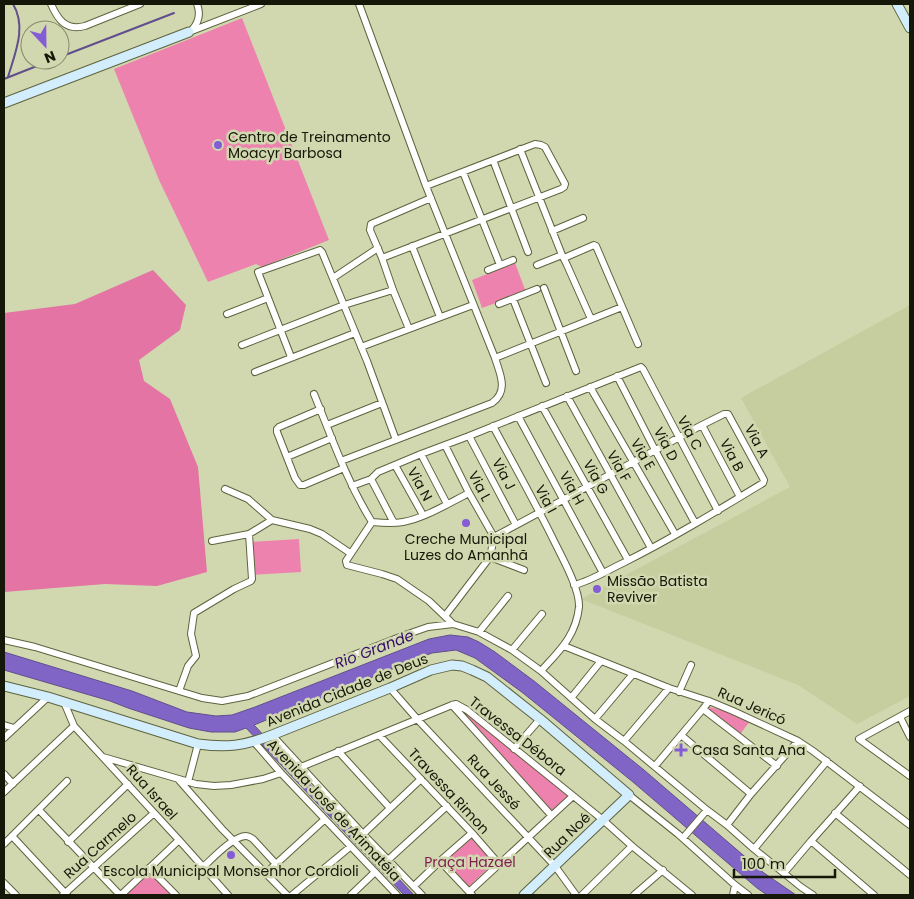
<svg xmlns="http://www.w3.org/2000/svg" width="914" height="899" font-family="Poppins,sans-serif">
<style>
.built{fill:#c6cd9e}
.green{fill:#ee82af}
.forest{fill:#e374a3}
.water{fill:#8165c6;stroke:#614e8d}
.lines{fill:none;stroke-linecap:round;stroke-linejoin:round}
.stream{stroke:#614e8d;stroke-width:2}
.street-casing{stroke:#5e633f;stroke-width:8}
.secondary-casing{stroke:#5e633f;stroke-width:11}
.street{stroke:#fff;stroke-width:6}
.secondary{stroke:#d2edfb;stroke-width:9}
.poi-dot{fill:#835cd6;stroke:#d1d8af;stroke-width:2}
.labels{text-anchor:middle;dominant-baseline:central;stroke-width:5;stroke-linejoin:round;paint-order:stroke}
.poi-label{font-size:14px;fill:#151708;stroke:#d1d8af;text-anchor:start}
.street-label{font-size:14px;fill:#151708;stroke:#d1d8af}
.park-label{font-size:14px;fill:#7f1c4e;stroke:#d1d8af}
.water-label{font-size:15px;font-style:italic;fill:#340e68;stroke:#d1d8af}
</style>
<rect width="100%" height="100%" fill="#d1d8af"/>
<path class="built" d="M910,305V696L857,724L798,685L581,599L790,487L741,398Z"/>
<path class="green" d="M242,18L329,240L262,267L256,264L208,282L159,180L114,69Z
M515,263L526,292L482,308L472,280Z
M299,539L301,572L250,575L248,542Z
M455,703L570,795L550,813L448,705Z
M706,706L728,712L750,721L738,737L721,722Z
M471,837L495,862L466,889L443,863Z
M149,872L171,895H124Z"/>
<path class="forest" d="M153,270L186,305L180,330L139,360L144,381L170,399L198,467L207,572L157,586L105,584L4,592V313L75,304Z"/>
<path class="water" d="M450,635L468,637L479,642L495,652L534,681L644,770L764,873L796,895H767L757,888L633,782L523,693L475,658L456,650L432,653L254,725L414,895H404L246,728L235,732H211L189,728L128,708L110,701L4,670V652L132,691L187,712L216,716L232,715L255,707L429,639Z"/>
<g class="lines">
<path class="stream" d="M60,57L174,13
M8,77C15,53 27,27 13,4
M4,79L52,60"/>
<g class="street-casing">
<path id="street" d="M51,4C58,20 66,31 85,26L140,4
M192,30C199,22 201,14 197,4
M189,32L261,4
M520,149L562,255L567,265L591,319
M493,160L528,252
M463,172L500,265
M552,231L583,218
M412,246L440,317
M382,258L370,230L371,224L431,198
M564,258L594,245L596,246L638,344
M537,265L562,255
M488,270L513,260
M333,278L378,248
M544,288L576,371
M513,299L546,383
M499,304L537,289
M227,314L268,298
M409,329L393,290L382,258L561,189L564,187L565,184L545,147L541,145L535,144L426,186
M242,345L344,305L393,290
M361,347L473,305
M291,357L258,272L320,250L322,252L367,361L396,440
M495,358L622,307
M255,372L355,333
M617,376L655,450L695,523
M590,387L675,534
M314,394C332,438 347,482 372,522
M567,396L651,548
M542,406L628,560
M321,409L279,427L277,429V432L295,478L300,485H304L344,468
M518,416L603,573
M327,425L382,403
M702,425L740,497
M493,426C514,465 536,504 555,543C563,559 580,590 579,607C576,636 559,651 541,671
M469,436L516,525
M445,445L469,493L494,537
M421,454L447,504
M287,457L332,438
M341,461L492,403C509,391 500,374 495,358L426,186L359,4
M395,465L423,515
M371,479L394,523
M352,486L371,479L378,472L421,454L469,436L641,367L643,369L718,511
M225,489L248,499L272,520L310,529L322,534L350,553
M372,522L346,561L347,565L382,574L397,579L429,601L453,624L479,632L512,650L541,671L595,719L624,741L707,810L727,825L754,849L801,887L813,895
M372,522C382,523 393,524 403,522C425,518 449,503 469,493
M212,541L249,534L272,520
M490,557L524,570
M445,616L490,557L494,537L702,425L724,414H728L764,480L763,483C717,511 671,539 623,563C608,570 591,581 574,585
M479,632L508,596
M4,640L35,647L202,698L222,701L248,696L405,635L428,627L453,624
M564,646L669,688L709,701L733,711L798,741L813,751L910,825
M512,650L542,614
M390,688L418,720L555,866L576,895
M179,691L188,666L196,656L191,634L194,613L234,589L251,581L252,579L249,534
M679,692L691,665
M571,698L601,661
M709,701L703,709L777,766
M64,702L74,726L179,840L228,895
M452,705L551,815
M910,711L859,739L910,776
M900,717L910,737
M595,719L633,674
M4,725L14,728
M272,735L363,834L422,895
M379,735L472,833L499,864
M681,735L751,794
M4,738L48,697
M624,741L669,688
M254,742L281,773L397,895
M514,749L540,719
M338,751L390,808
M103,757L196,784L214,786L231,785L263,779L281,773
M655,766L703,709
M301,767L452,705L456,704L467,710L603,820L632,846L692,895
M4,774L13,784
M178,779L222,829L287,895
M188,782L198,744
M4,792L74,726
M629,795L678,834L735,885L748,895
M39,810L120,895
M835,813L910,875
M727,825L751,794L798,741
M363,834L421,779
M12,836L67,895
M683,838L707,810
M811,841L874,895
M68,842L128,784
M4,844L67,781
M754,849L827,761
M388,860L447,806
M440,861L472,895
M203,867C212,859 233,836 246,836C249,836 250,837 253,839L276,864
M149,868L176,895
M784,873L811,841L860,786
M265,874L324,820
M4,883L16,895
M414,886L440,861L472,833
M469,892L573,796
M63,895L154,813
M121,895L179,840
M292,895L350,847
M351,895L374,873
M582,895L632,846
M634,895L663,870
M733,895L735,885"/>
</g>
<g class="secondary-casing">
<path id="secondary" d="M897,4L910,28
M4,103L189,32
M4,686L48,697L198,744C227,748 244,746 272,735L390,688L431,670L452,665L462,666L472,670L487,677L540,719L629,795L524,895"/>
</g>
<use href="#street" class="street"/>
<use href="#secondary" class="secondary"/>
</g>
<g class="poi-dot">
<circle cx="218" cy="145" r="5"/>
<circle cx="466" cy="523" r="5"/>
<circle cx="597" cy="589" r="5"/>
<path d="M678.5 742.5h5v5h5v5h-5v5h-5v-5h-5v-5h5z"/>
<circle cx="231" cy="855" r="5"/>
</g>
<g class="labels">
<g class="poi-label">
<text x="228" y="137">Centro de Treinamento<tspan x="228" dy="16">Moacyr Barbosa</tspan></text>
<text x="466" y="539" text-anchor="middle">Creche Municipal<tspan x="466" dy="16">Luzes do Amanhã</tspan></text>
<text x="607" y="581">Missão Batista<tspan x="607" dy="16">Reviver</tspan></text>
<text x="692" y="750">Casa Santa Ana</text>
<text x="231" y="871" text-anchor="middle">Escola Municipal Monsenhor Cordioli</text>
</g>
<g class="street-label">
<text transform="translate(690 433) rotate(62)">Via C</text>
<text transform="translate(757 441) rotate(62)">Via A</text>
<text transform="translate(666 444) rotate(62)">Via D</text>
<text transform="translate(643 454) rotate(60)">Via E</text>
<text transform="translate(732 455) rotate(62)">Via B</text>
<text transform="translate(619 466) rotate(61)">Via F</text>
<text transform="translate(504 474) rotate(62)">Via J</text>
<text transform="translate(596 477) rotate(61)">Via G</text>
<text transform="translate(420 484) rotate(61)">Via N</text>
<text transform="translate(480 486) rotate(62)">Via L</text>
<text transform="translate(572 488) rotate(61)">Via H</text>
<text transform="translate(546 499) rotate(62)">Via I</text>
<text transform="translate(347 690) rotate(-22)">Avenida Cidade de Deus</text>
<text transform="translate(752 706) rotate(24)">Rua Jericó</text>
<text transform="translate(518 736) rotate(38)">Travessa Débora</text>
<text transform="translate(494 782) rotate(47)">Rua Jessé</text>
<text transform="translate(449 791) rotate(47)">Travessa Rimon</text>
<text transform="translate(152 792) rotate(48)">Rua Israel</text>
<text transform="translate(334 810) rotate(47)">Avenida José de Arimatéia</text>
<text transform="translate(567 835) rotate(-44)">Rua Noé</text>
<text transform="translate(100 845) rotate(-42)">Rua Carmelo</text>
</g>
<g class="park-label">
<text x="470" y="862">Praça Hazael</text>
</g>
<g class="water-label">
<text transform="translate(374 649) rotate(-21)">Rio Grande</text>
</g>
</g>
<rect width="914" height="899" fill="none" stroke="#151708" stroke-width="10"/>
<g transform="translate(45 45) rotate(158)"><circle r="24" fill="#d1d8af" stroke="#868b6c"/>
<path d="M0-4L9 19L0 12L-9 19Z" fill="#835cd6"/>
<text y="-8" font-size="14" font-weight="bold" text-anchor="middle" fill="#151708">N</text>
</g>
<path d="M734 869v8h101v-8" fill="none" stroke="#151708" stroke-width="2.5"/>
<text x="742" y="869" font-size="15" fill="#151708" stroke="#d1d8af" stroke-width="4" paint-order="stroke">100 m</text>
</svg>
